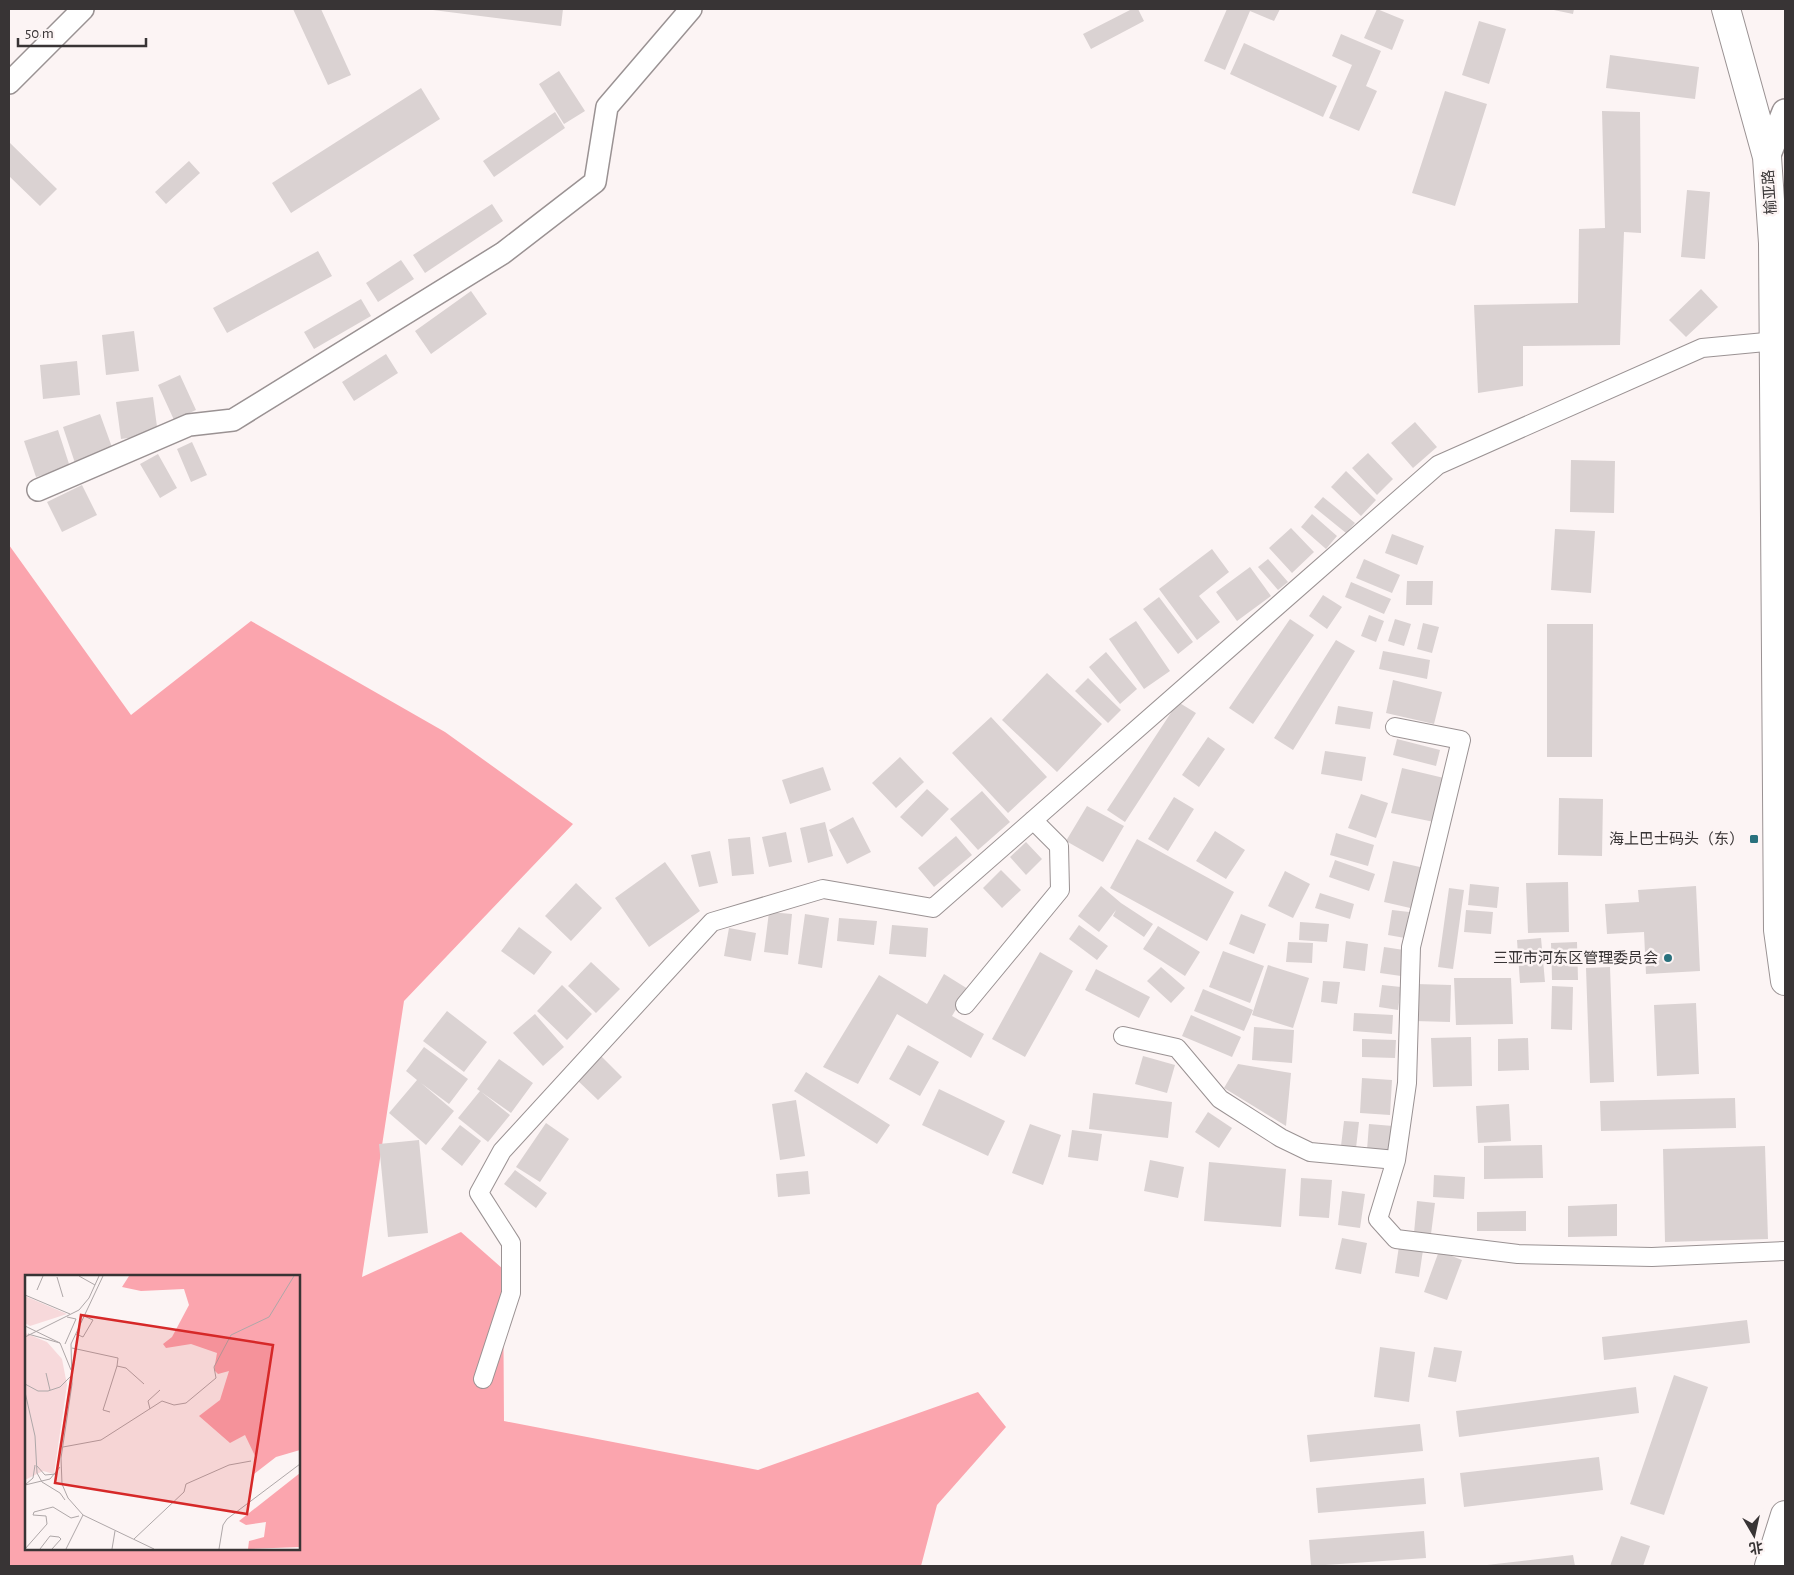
<svg xmlns="http://www.w3.org/2000/svg" width="1794" height="1575" font-family="'Alegreya Sans','Noto Sans SC',sans-serif">
<style>
.forest{fill:#fba5ae;fill-rule:evenodd}
.building{fill:#dad2d2}
.lines{fill:none;stroke-linecap:round;stroke-linejoin:round}
.minor-casing{stroke:#9a9293;stroke-width:20}
.tertiary-casing{stroke:#9a9293;stroke-width:24}
.secondary-casing{stroke:#9a9293;stroke-width:28}
.trunk-casing{stroke:#9a9293;stroke-width:30}
.minor{stroke:#fff;stroke-width:18}
.tertiary{stroke:#fff;stroke-width:21}
.secondary{stroke:#fff;stroke-width:25}
.trunk{stroke:#fff;stroke-width:28}
.poi-dot{fill:#29717d;stroke:#fcf4f4;stroke-width:2}
.labels{text-anchor:middle;dominant-baseline:central;stroke-width:5;stroke-linejoin:round;paint-order:stroke}
.street-label{font-size:15px;fill:#383435;stroke:#fcf4f4}
.poi-label{font-size:15px;fill:#383435;stroke:#fcf4f4;text-anchor:end}
.inset-road{fill:none;stroke:#aea7a8;stroke-width:1}
.view{fill:#d62828;fill-opacity:0.15;stroke:#d62828;stroke-width:2.5}
.inset-edge{fill:none;stroke:#383435;stroke-width:2.5}
</style>
<rect width="100%" height="100%" fill="#fcf4f4"/>
<path class="forest" d="M9,545L131,715L251,621L445,732L573,824L404,1001L362,1277L461,1232L503,1269L504,1421L758,1470L978,1392L1006,1427L937,1505L921,1566H9ZM26,1276H299V1549H26Z"/>
<path class="building" d="M293,9H321L351,75L328,85Z
M425,9H563L561,26Z
M1132,9H1138L1144,21L1091,49L1083,34Z
M1227,9H1280L1274,21L1250,11L1225,70L1204,61Z
M1377,9L1404,20L1392,50L1364,38Z
M1549,9H1574L1573,14Z
M1479,21L1506,29L1489,84L1462,75Z
M1341,34L1381,51L1366,86L1377,91L1359,131L1329,118L1352,65L1332,56Z
M1244,43L1337,86L1323,117L1230,74Z
M1610,55L1699,67L1695,99L1606,88Z
M559,71L585,111L564,124L539,84Z
M421,88L440,119L291,213L272,183Z
M1445,91L1487,104L1455,206L1412,193Z
M1602,111L1640,112L1641,233L1624,232L1620,345L1523,346V386L1478,393L1474,305L1578,303L1579,229L1605,228Z
M555,112L565,128L494,177L483,161Z
M9,142L57,189L40,206L9,176Z
M189,161L200,173L166,204L155,192Z
M1687,190L1710,192L1705,259L1681,257Z
M492,204L503,221L425,273L413,255Z
M318,251L332,276L227,333L213,308Z
M401,260L414,279L378,302L366,283Z
M1701,289L1718,307L1686,337L1669,320Z
M471,291L487,314L431,354L415,331Z
M361,299L371,316L314,349L304,332Z
M134,331L139,371L106,375L102,335Z
M386,354L398,373L354,401L342,382Z
M77,361L80,395L43,399L40,365Z
M180,375L196,410L174,420L158,385Z
M153,397L158,434L121,439L116,402Z
M100,414L113,450L75,463L63,427Z
M1415,422L1437,447L1413,468L1391,443Z
M58,430L70,467L36,477L24,441Z
M192,442L207,475L191,482L177,449Z
M1368,453L1393,479L1377,495L1352,468Z
M158,454L177,488L160,498L140,464Z
M1571,460L1615,461L1614,513L1570,512Z
M1346,471L1376,500L1361,516L1331,487Z
M82,485L97,515L62,532L47,502Z
M1323,497L1355,523L1346,533L1314,507Z
M1312,514L1337,536L1326,549L1301,527Z
M1291,528L1314,552L1292,573L1269,548Z
M1555,529L1595,531L1591,593L1551,590Z
M1392,534L1424,546L1417,565L1385,553Z
M1212,549L1229,572L1199,596L1220,622L1197,640L1159,589Z
M1268,559L1288,582L1278,590L1258,567Z
M1364,559L1400,575L1392,593L1356,578Z
M1250,567L1271,596L1237,621L1216,592Z
M1407,581H1433L1432,605H1406Z
M1351,582L1391,599L1384,614L1345,597Z
M1323,595L1342,607L1327,629L1309,616Z
M1159,597L1193,642L1178,654L1143,609Z
M1369,615L1384,621L1376,642L1361,636Z
M1290,619L1314,635L1253,724L1229,708Z
M1395,619L1411,624L1404,646L1388,641Z
M1136,621L1170,671L1144,689L1109,639Z
M1423,623L1439,627L1432,653L1417,649Z
M1547,624H1593L1592,757H1547Z
M1336,640L1355,651L1293,750L1274,738Z
M1383,651L1430,660L1427,679L1379,669Z
M1106,652L1137,689L1120,704L1089,667Z
M1047,673L1102,724L1057,772L1002,720Z
M1088,678L1121,710L1108,723L1075,691Z
M1393,680L1442,692L1434,724L1386,713Z
M1178,702L1196,713L1125,822L1107,810Z
M1338,706L1373,712L1370,729L1335,724Z
M991,717L1047,777L1008,813L952,753Z
M1208,737L1225,749L1199,787L1182,775Z
M1397,739L1440,750L1436,766L1393,755Z
M1325,751L1366,757L1362,781L1321,774Z
M900,757L924,782L896,808L872,783Z
M823,767L831,790L790,804L782,780Z
M1402,768L1444,778L1434,822L1391,813Z
M927,789L949,809L922,837L900,817Z
M982,791L1010,822L978,850L950,819Z
M1361,794L1388,803L1376,838L1348,828Z
M1174,797L1194,809L1168,851L1148,839Z
M1559,798L1603,799L1602,856L1558,855Z
M1087,806L1124,826L1103,862L1066,841Z
M853,817L871,852L847,864L829,830Z
M825,822L833,856L808,863L800,828Z
M1215,831L1245,850L1226,879L1196,861Z
M786,832L792,862L769,867L762,837Z
M1336,833L1374,845L1368,866L1330,855Z
M956,836L972,855L934,887L918,868Z
M750,837L754,874L732,876L728,839Z
M1137,839L1234,892L1207,941L1110,888Z
M1026,842L1042,859L1026,875L1010,857Z
M710,851L718,883L699,887L691,855Z
M1335,860L1375,874L1369,891L1329,877Z
M1393,861L1429,869L1419,910L1384,902Z
M665,862L700,911L649,947L615,898Z
M1001,870L1021,890L1002,908L983,888Z
M1285,871L1310,884L1293,918L1268,906Z
M1568,882L1569,932L1528,933L1526,883Z
M576,883L602,908L571,941L545,916Z
M1470,884L1499,887L1497,908L1468,905Z
M1101,886L1121,903L1153,924L1144,937L1113,916L1116,910L1099,932L1078,916Z
M1696,886L1700,971L1646,974L1644,932L1607,934L1605,904L1639,902L1638,890Z
M1449,888L1464,890L1453,969L1438,967Z
M1320,893L1354,904L1350,919L1315,908Z
M1392,910L1409,912L1405,938L1388,935Z
M1466,910L1493,912L1491,934L1464,932Z
M769,912L792,914L788,955L764,952Z
M805,914L829,918L822,968L798,964Z
M1241,914L1266,924L1254,954L1229,944Z
M839,918L877,921L874,945L837,941Z
M1300,922L1329,924L1327,942L1299,940Z
M892,925L928,928L926,957L889,954Z
M1079,925L1108,946L1097,960L1069,939Z
M1158,926L1200,952L1185,976L1143,949Z
M519,927L552,952L534,975L501,951Z
M729,928L756,933L751,961L724,956Z
M1541,938L1545,982L1520,983L1517,940Z
M1346,941L1368,944L1365,971L1343,968Z
M1288,942L1313,943L1312,963L1286,962Z
M1577,942L1578,980H1552L1551,943Z
M1384,947L1404,950L1401,976L1380,973Z
M1223,951L1264,966L1250,1003L1209,987Z
M1040,952L1073,971L1025,1057L992,1039Z
M591,962L620,989L596,1013L568,986Z
M1268,965L1309,978L1293,1028L1252,1015Z
M1161,967L1185,988L1171,1003L1147,981Z
M1610,967L1614,1082L1590,1083L1586,968Z
M1096,969L1150,997L1139,1018L1085,990Z
M944,974L968,989L952,1016L984,1034L971,1058L897,1014L858,1084L823,1067L879,975L927,1004Z
M1454,978H1511L1513,1024L1456,1025Z
M1323,981L1340,982L1337,1004L1321,1002Z
M1416,984L1451,985L1450,1022L1415,1021Z
M562,985L592,1014L567,1040L537,1011Z
M1382,985L1401,987L1398,1010L1379,1007Z
M1552,986L1573,987L1572,1030L1551,1029Z
M1203,989L1253,1010L1244,1031L1194,1011Z
M1696,1003L1699,1074L1657,1076L1654,1005Z
M447,1011L487,1042L464,1072L423,1041Z
M1354,1013L1393,1015L1392,1034L1353,1031Z
M535,1014L564,1047L543,1066L513,1033Z
M1191,1015L1241,1037L1232,1057L1182,1036Z
M1254,1027L1294,1030L1292,1063L1252,1060Z
M1471,1037L1472,1086L1433,1087L1431,1038Z
M1528,1038L1529,1070L1498,1071V1039Z
M1362,1039L1396,1040L1395,1058L1362,1057Z
M908,1045L939,1062L920,1096L889,1079Z
M424,1047L468,1079L449,1104L421,1083L454,1111L426,1145L389,1113L417,1080L406,1071Z
M599,1054L622,1077L598,1100L575,1078Z
M1143,1056L1175,1065L1167,1093L1135,1084Z
M499,1059L533,1083L511,1113L477,1089Z
M1238,1064L1291,1073L1286,1126L1224,1088Z
M806,1072L890,1125L877,1144L794,1091Z
M1362,1078L1392,1080L1390,1115L1360,1113Z
M939,1089L1005,1121L988,1156L922,1125Z
M480,1091L510,1115L488,1142L458,1118Z
M1093,1093L1172,1102L1168,1138L1089,1129Z
M1735,1098L1736,1128L1601,1131L1600,1101Z
M796,1100L805,1156L780,1160L772,1104Z
M1509,1104L1511,1141L1478,1143L1476,1106Z
M1208,1112L1232,1128L1219,1148L1195,1132Z
M1344,1121L1359,1122L1356,1148L1341,1146Z
M546,1123L569,1139L540,1182L516,1167Z
M1030,1124L1061,1135L1043,1185L1012,1173Z
M1369,1124L1393,1126L1391,1152L1367,1150Z
M460,1125L481,1141L462,1166L441,1149Z
M1072,1130L1102,1134L1098,1161L1068,1157Z
M419,1140L428,1233L388,1237L379,1144Z
M1542,1145L1543,1178L1484,1179V1146Z
M1765,1146L1768,1239L1665,1242L1663,1149Z
M1150,1160L1184,1167L1178,1198L1144,1191Z
M1209,1162L1286,1169L1281,1227L1204,1221Z
M515,1170L547,1193L536,1208L504,1184Z
M808,1171L810,1194L778,1197L776,1174Z
M1434,1175L1465,1177L1464,1199L1433,1197Z
M1301,1178L1332,1180L1329,1218L1299,1216Z
M1342,1191L1365,1194L1360,1228L1338,1225Z
M1417,1201L1435,1203L1431,1234L1414,1233Z
M1617,1204V1236L1568,1237V1206Z
M1526,1211V1231H1477V1212Z
M1342,1238L1367,1243L1361,1274L1335,1269Z
M1399,1246L1423,1250L1419,1277L1395,1273Z
M1439,1251L1462,1260L1447,1300L1424,1292Z
M1747,1320L1750,1343L1604,1360L1602,1337Z
M1380,1347L1415,1352L1409,1402L1374,1397Z
M1434,1347L1462,1351L1456,1382L1428,1377Z
M1674,1375L1708,1387L1664,1515L1630,1504Z
M1636,1387L1639,1413L1459,1437L1456,1411Z
M1420,1424L1423,1451L1310,1462L1307,1435Z
M1599,1457L1603,1490L1464,1507L1460,1473Z
M1424,1478L1426,1504L1318,1513L1316,1488Z
M1424,1531L1426,1558L1311,1566L1309,1540Z
M1621,1536L1650,1546L1643,1566H1610Z
M1573,1555L1575,1566H1487V1565Z"/>
<g class="lines">
<g class="minor-casing">
<path id="minor" d="M1395,727L1461,740L1411,947L1407,1083L1396,1160
M965,1005L1060,890L1059,846L1033,820
M1123,1036L1177,1048L1220,1099L1281,1138L1310,1152L1396,1160L1378,1219L1396,1239L1518,1254L1652,1257L1785,1251
M483,1379L511,1293V1243L479,1193L502,1151L712,922L823,889L933,908L1438,465L1702,348L1776,341"/>
</g>
<g class="tertiary-casing">
<path id="tertiary" d="M9,83L83,9
M38,490L189,425L233,420L503,253L595,182L607,107L691,9"/>
</g>
<g class="secondary-casing">
<path id="secondary" d="M1767,157L1785,112"/>
</g>
<g class="trunk-casing">
<path id="trunk" d="M1726,9L1767,157L1773,243L1778,930L1785,981
M1769,1566L1785,1515"/>
</g>
<use href="#minor" class="minor"/>
<use href="#tertiary" class="tertiary"/>
<use href="#secondary" class="secondary"/>
<use href="#trunk" class="trunk"/>
</g>
<g class="poi-dot">
<rect x="1749" y="834" width="10" height="10" rx="2.5"/>
<circle cx="1668" cy="958" r="5"/>
</g>
<g class="labels">
<g class="street-label">
<text transform="translate(1770 192) rotate(-94)">榆亚路</text>
</g>
<g class="poi-label">
<text x="1744" y="839">海上巴士码头（东）</text>
<text x="1658" y="958">三亚市河东区管理委员会</text>
</g>
</g>
<g transform="translate(25 1275)">
<rect width="275" height="275" fill="#fcf4f4"/>
<path d="M0,21L42,39L5,51L0,48ZM0,58L22,67L37,84L42,110L29,199L18,196L0,205Z" fill="#f7d9db"/>
<path d="M104,1H275V175L251,182L229,199L231,183L220,160L205,168L174,141L195,125L204,96L193,99L189,95L192,78L166,69L141,73L138,69L147,62L164,30L159,14L116,16L97,12ZM275,198V272L223,274L224,266L239,262L241,247L221,250L214,246Z" fill="#fba5ae"/>
<path class="inset-road" d="M54,1L70,10M78,1L46,69L47,109L36,183L37,209L43,223L58,240L129,274M32,2L38,22M12,15L18,1M0,20L45,39M0,51L35,68L46,95M3,59L35,68M51,59L58,62L68,45L59,41M0,62L54,35L64,23L74,1M40,69L51,44L42,42M47,73L93,83L92,91L101,93L119,109M21,98L25,115M0,109L13,116H23L35,112L47,100M0,117L10,161L12,198L17,207L35,218L40,225M125,134L123,126L135,115M85,137L78,135L92,91M38,172L76,165L137,126L149,130L161,128L191,103L189,92L206,60L244,42L269,1M12,191L20,200L31,199M0,210L25,204L35,192M0,210L8,203L10,190M109,264L159,217L161,209L204,190L226,186M0,274L22,249L21,241L8,240L9,237L28,232L46,243L54,241M15,274L25,261L34,262L36,264L27,274M41,274L58,240M87,274L90,256M194,274L198,250L202,244L275,189"/>
<path class="view" d="M56,40L248,70L222,239L30,208Z"/>
<rect width="275" height="275" class="inset-edge"/>
</g>
<rect width="1794" height="1575" fill="none" stroke="#383435" stroke-width="20"/>
<g transform="translate(1754 1535) rotate(171)" stroke="#fcf4f4" stroke-width="4" paint-order="stroke">
<path d="M0-4L9 19L0 12L-9 19Z" fill="#383435"/>
<text y="-8" font-size="14" font-weight="bold" text-anchor="middle" fill="#383435">北</text>
</g>
<path d="M18 38v8h128v-8" fill="none" stroke="#383435" stroke-width="2.5"/>
<text x="25" y="38" font-size="15" fill="#383435" stroke="#fcf4f4" stroke-width="4" paint-order="stroke">50 m</text>
</svg>
